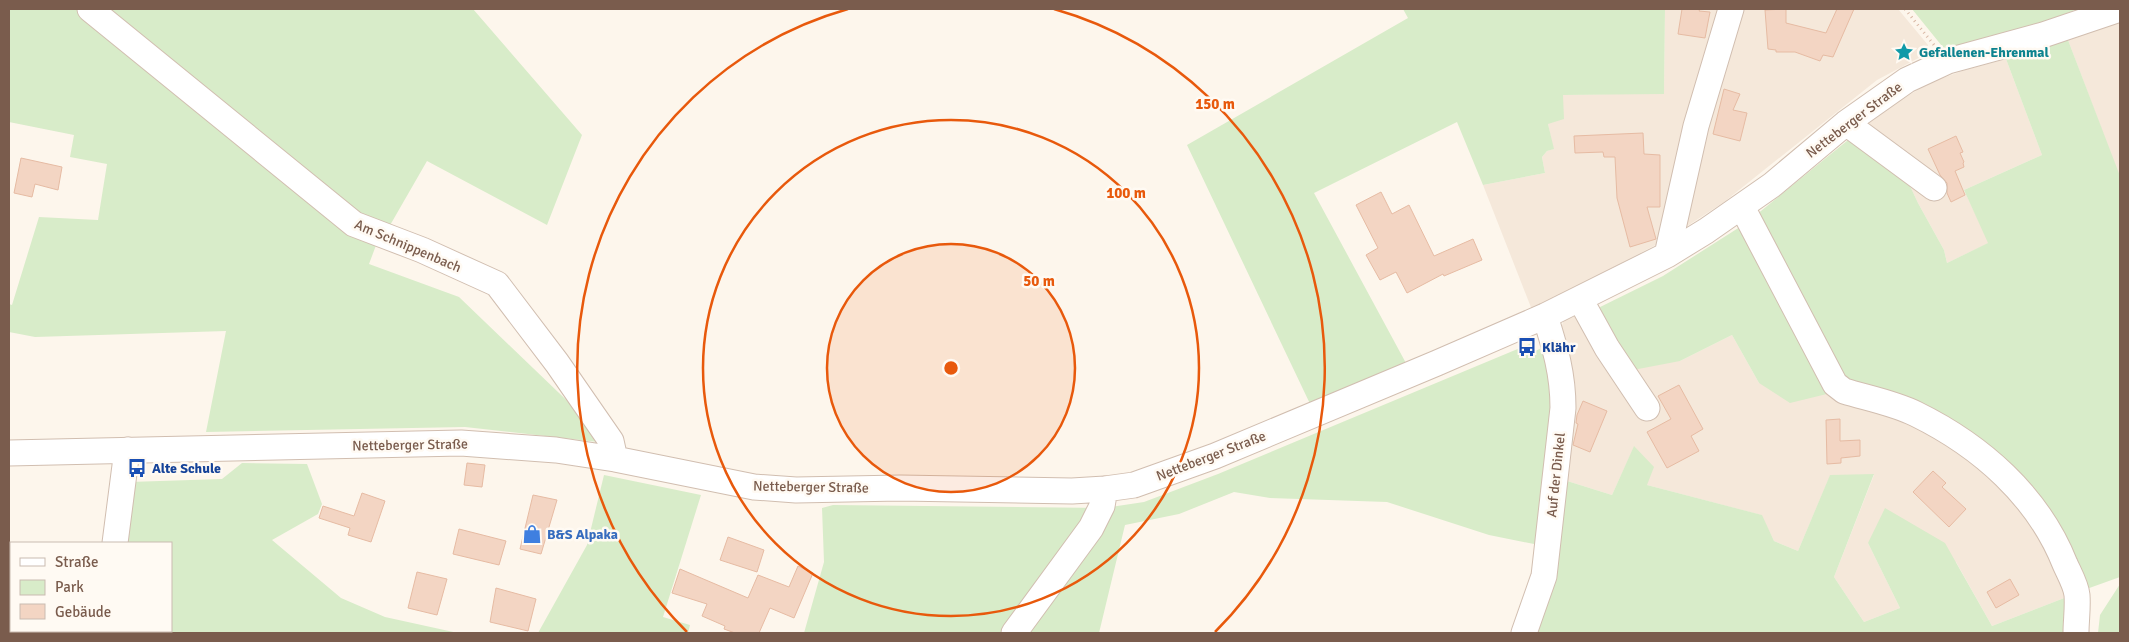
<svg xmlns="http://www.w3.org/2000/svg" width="2129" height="642" font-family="Signika,sans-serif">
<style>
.residential{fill:#f5e8da}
.green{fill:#d8ecc9}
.building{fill:#f3d5c3;stroke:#e6bba3}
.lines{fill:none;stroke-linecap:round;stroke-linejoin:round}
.minor-casing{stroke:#d1beb0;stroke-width:27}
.path{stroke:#d9b8a5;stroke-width:3;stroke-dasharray:1 4;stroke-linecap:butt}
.minor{stroke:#fff;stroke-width:25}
.ring{fill:none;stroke:#e8590c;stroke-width:2.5}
.labels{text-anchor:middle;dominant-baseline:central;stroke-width:5;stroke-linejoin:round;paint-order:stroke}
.culture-label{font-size:14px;font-weight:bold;fill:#0d838f;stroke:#fffaf3;text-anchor:start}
.street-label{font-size:14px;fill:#7a5c4d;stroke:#fffaf3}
.transit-label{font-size:14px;font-weight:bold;fill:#164399;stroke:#fffaf3;text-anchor:start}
.shop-label{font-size:14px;font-weight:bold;fill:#366cbe;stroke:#fffaf3;text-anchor:start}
.centre{fill:#e8590c;stroke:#fffaf3;stroke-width:2.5}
.ring-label{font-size:15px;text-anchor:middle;font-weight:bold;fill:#e8590c;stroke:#fffaf3;stroke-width:5;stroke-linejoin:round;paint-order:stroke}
</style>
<rect width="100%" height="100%" fill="#fdf6ec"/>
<path class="residential" d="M1665,9H1898L1928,45V53L1877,80L1724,202L1669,238L1532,310L1483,185L1545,173L1542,157L1547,151L1553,149L1548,124L1563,95L1664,93Z
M2120,20V178L2068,40Z
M2006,59L2042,155L1964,190L1989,243L1947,263L1944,250L1918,203L1903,171L1859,130L1896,103L1929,83L1965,70Z
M1592,311L1680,361L1732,335L1759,383L1835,392L1937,431L2016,494L2072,595L1992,626L1956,562L1868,543L1900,608L1864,622L1834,577L1874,475L1830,476L1798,551L1774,541L1761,515L1647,485L1634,447L1612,495L1564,480L1559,333L1564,320Z"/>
<path class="green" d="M9,9H80L378,240L369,264L459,297L583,416L598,442L465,427L206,432L226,331L35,337L9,332V304L12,305L39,217L98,220L107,164L70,157L74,135L9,122Z
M99,9H473L582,135L547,225L427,161L385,234Z
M1403,9H1665L1664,94L1563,95L1564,119L1548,124L1554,149L1547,151L1542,157L1545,173L1483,185L1457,122L1314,193L1407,365L1312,408L1187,145L1408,18Z
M1912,9H2077L2046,22L1946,51Z
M2068,40L2120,176V577L2081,591L2025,490L1845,384L1756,215L1853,136L1903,171L1918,203L1944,250L1947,263L1988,243L1964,190L2042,155L2006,59Z
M1743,225L1835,392L1790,403L1759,383L1732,335L1680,361L1633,370L1592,311L1663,276Z
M1532,343L1535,351L1544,347L1554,381L1549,547L1489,535L1387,502L1270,498L1234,492L1179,514L1125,525L1099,633H804L824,562L822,508L833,505L1104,508L1144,502L1218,474Z
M1634,446L1654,467L1647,485L1762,515L1774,541L1798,551L1830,475L1874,474L1834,577L1864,622L1900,608L1868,543L1885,508L1945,543L1992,626L2072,595L2070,633H1533L1564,480L1612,495Z
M242,463L307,464L322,504L318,514L272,540L341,598L385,617L458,633H111L112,631H171V543H122L129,482L222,479Z
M604,475L701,495L663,617L690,625L688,633H538L587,545Z
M2120,584V633H2098L2100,615Z"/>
<path class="building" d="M1682,9H1700L1699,11L1710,12L1705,38L1678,34Z
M1786,9V23L1826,33L1837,9H1854L1833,57L1823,55L1820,61L1795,52H1776V50L1768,49L1765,10Z
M1724,89L1740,94L1733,110L1747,113L1740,141L1713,134Z
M1643,133L1644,154L1660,155V207H1647L1656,239L1630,247L1617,198L1615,157H1604L1603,152L1575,153L1574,136Z
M1956,136L1963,152L1960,153L1964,162L1963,163L1964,167L1955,171L1965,195L1951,202L1947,193V183L1940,175L1928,149Z
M21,158L62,167L58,190L35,184L32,197L14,193Z
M1381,192L1392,214L1409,205L1434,256L1473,239L1482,260L1444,276L1443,274L1407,293L1396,272L1380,280L1366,255L1378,248L1356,205Z
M1679,385L1703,429L1691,436L1699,451L1667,468L1647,432L1671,419L1658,396Z
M1583,401L1607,411L1590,452L1573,445L1578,424L1576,423L1577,415Z
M1840,419V441L1860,440V456L1841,458V463L1827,464L1826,420Z
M467,463L485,465L482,487L464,485Z
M1933,471L1946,483L1942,487L1966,509L1949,527L1913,492Z
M362,493L385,501L371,542L348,535L350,528L319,518L323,506L354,516Z
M533,495L557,500L541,554L520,549Z
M459,529L506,541L499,565L453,554Z
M728,537L764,550L757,572L720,560Z
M798,566L813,573L794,618L770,608L759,633H735L724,629L725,626L702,616L707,604L672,593L680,569L748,598L758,575L789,587Z
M417,572L447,579L437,615L408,608Z
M2010,579L2019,595L1996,608L1987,592Z
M496,588L536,599L528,631L490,622Z"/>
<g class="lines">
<g class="minor-casing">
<path id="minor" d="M90,9L354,224L422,250L497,284L557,363L611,441L615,459
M1846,123L1934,188
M1742,207L1835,384L1844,391C1867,398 1894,403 1916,414C1981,446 2038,496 2065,564C2069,573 2076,585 2077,595C2078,608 2076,621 2076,633
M1667,255L1696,126L1731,9
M1580,299L1607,348L1647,408
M9,453L461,443L556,450L615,459L754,487L796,490L900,488L1072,491L1105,489L1134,485L1215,456L1437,363L1545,316L1667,255L1706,231L1772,185L1846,123L1907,80L1948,61L2043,35L2120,9
M115,543L127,450
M102,633L103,631
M1014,633L1091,528L1102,506L1105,489
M1524,633L1544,576L1563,408C1563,373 1555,348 1545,316"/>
</g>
<path class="path" d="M1905,9L1934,45"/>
<use href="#minor" class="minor"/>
</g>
<circle cx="951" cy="368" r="124" fill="#e8590c" fill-opacity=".12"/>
<g class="ring">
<circle cx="951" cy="368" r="124"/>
<circle cx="951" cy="368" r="248"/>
<path d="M687 632A373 373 0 0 1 848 9M1054 9A373 373 0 0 1 1215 632"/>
</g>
<defs>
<g id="sight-bare" transform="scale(1.5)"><path d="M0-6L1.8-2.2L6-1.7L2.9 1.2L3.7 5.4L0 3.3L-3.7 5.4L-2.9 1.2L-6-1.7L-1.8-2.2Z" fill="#0f9aa8" stroke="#fffaf3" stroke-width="2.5" paint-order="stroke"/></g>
<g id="bus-bare" transform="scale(1.5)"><path d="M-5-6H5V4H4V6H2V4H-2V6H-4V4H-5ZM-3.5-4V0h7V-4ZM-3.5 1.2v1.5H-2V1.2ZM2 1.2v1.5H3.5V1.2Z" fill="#1a4fb4" stroke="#fffaf3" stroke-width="2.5" paint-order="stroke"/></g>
<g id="shop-bare" transform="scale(1.5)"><path d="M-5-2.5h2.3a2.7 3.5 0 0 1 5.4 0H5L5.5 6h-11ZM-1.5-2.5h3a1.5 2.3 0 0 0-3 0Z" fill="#3f7fe0" stroke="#fffaf3" stroke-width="2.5" paint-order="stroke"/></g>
</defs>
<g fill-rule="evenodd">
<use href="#sight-bare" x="1904" y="52"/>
<use href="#bus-bare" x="1527" y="347"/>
<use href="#bus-bare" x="137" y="468"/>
<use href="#shop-bare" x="532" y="534"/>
</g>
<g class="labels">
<g class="culture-label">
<text x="1919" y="52">Gefallenen-Ehrenmal</text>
</g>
<g class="street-label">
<text transform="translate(1854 120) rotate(-37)">Netteberger Straße</text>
<text transform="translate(408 246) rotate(23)">Am Schnippenbach</text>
<text transform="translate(410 445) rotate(-1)">Netteberger Straße</text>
<text transform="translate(1211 456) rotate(-21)">Netteberger Straße</text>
<text transform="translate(1556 475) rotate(-84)">Auf der Dinkel</text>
<text transform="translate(811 487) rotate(1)">Netteberger Straße</text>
</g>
<g class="transit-label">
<text x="1542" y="347">Klähr</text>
<text x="152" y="468">Alte Schule</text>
</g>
<g class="shop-label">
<text x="547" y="534">B&amp;S Alpaka</text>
</g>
</g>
<circle cx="951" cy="368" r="8" class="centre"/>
<g class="ring-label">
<text x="1215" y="109">150 m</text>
<text x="1126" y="198">100 m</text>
<text x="1039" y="286">50 m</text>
</g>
<rect width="2129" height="642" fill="none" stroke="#7a5c4d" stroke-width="20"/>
<rect x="10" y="542" width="162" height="90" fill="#fffaf3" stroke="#cabbb1"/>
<rect x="20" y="558" width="25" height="8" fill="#ffffff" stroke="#cabbb1"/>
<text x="55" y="567" font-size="15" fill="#7a5c4d">Straße</text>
<rect x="20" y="580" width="25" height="15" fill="#d8ecc9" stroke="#cabbb1"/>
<text x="55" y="592" font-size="15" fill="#7a5c4d">Park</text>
<rect x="20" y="604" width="25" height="15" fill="#f3d5c3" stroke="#cabbb1"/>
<text x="55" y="617" font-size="15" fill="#7a5c4d">Gebäude</text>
</svg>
